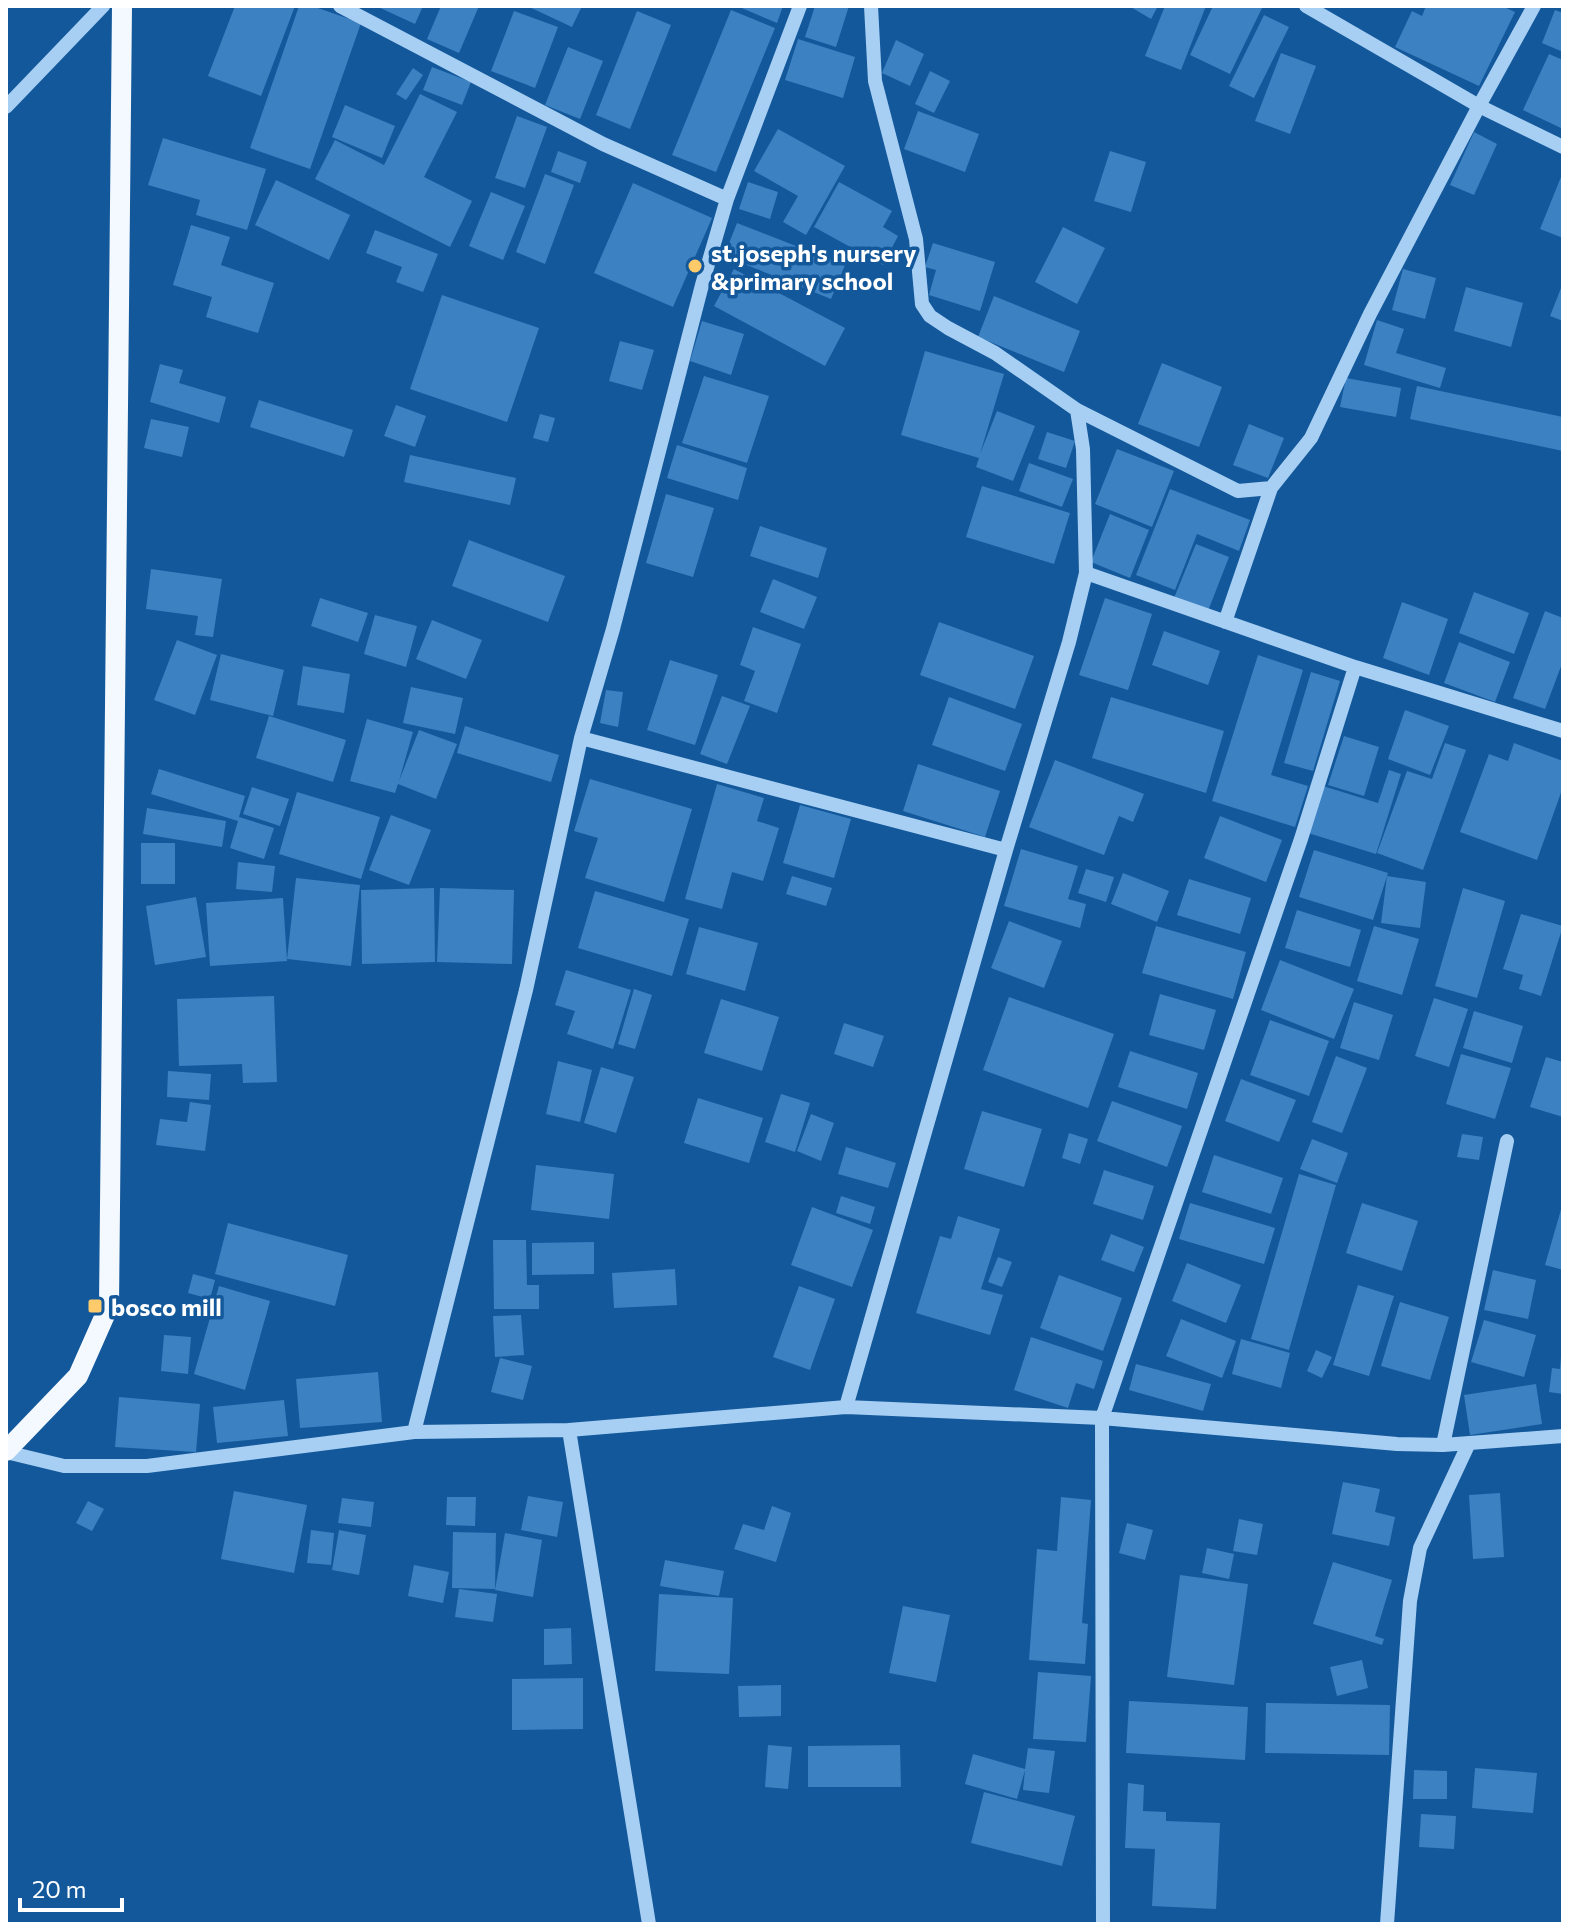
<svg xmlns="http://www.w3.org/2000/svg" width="1569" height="1930" font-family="Commissioner,sans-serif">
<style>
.building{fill:#3c81c2}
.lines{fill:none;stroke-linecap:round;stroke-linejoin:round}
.minor{stroke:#a7cff3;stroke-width:14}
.major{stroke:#f4f9ff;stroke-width:20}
.poi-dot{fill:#ffca6a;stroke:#13589b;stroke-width:3}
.labels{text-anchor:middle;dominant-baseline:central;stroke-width:7;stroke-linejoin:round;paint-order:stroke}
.poi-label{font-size:24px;font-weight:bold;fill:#fff;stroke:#13589b;text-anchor:start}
</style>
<rect width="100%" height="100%" fill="#13589b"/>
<path class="building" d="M235,6H295L261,96L208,76Z
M299,6H312L361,23L310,169L250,148Z
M376,6H423L415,24Z
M441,6H479L459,53L427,39Z
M527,6H582L572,27Z
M737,6H783L777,23Z
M815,6H849L836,47L805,37Z
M1129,6H1158L1151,19Z
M1165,6H1206L1181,70L1145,56Z
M1213,6H1263L1230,74L1190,55Z
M1426,6H1502L1515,12L1479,86L1395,47L1412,11L1422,16Z
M731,10L775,28L716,172L672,155Z
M1555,10L1563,13V52L1542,43Z
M514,11L558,27L535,88L491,71Z
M637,11L671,25L630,129L596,115Z
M1264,15L1289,27L1254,98L1229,86Z
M798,39L855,57L843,98L785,80Z
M896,40L924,54L910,86L882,73Z
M568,47L603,61L580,119L545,105Z
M1281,53L1316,66L1290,134L1255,121Z
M1549,54L1563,60V129L1523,110Z
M432,67L471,82L462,105L423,90Z
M413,68L423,75L406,100L396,94Z
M930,71L950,81L934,113L915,104Z
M420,94L457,112L424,177L472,201L450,247L315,179L335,140L384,165Z
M345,105L395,126L382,158L332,137Z
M918,111L979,134L965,172L904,149Z
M517,116L547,127L525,188L495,178Z
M778,129L845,166L806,235L783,222L798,196L754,171Z
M1474,132L1497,144L1474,195L1450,185Z
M163,138L266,169L247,230L196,215L200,200L148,185Z
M558,151L587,162L580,183L551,172Z
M1110,151L1146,162L1131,212L1094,201Z
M1563,172V238L1540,229Z
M545,174L574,185L545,264L516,252Z
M276,180L350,215L329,260L255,225Z
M748,182L778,192L770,219L739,209Z
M839,182L892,211L883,227L898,236L883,265L814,227Z
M633,183L712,218L673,307L594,273Z
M491,192L525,206L503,260L469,246Z
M737,223L845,265L831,299L724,256Z
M191,225L230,237L221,265L274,283L258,333L206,317L212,297L173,285Z
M1063,227L1105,248L1077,304L1035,282Z
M375,230L438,254L423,292L396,282L402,267L366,253Z
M933,243L995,262L980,311L929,295L936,270L925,267Z
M734,269L845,328L825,366L714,306Z
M1403,269L1436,278L1425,319L1392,310Z
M1563,283V321L1550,316Z
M1466,287L1523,303L1511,347L1454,331Z
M442,295L539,328L507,422L410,389Z
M994,296L1080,331L1064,372L978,337Z
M1377,320L1404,329L1396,353L1446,368L1440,388L1364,365Z
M702,321L744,334L731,375L690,361Z
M620,341L654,350L642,390L609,381Z
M925,351L1004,374L980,454L997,411L1035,426L1013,481L976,467L979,458L901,435Z
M1162,363L1222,387L1199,447L1138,424Z
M160,364L183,370L179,383L226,397L219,423L150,402Z
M704,376L769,396L747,463L682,443Z
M1346,378L1401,388L1396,417L1340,407Z
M1417,386L1563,417V451L1410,419Z
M259,400L353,430L344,457L250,427Z
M396,405L426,416L415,447L384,436Z
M540,414L555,418L548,442L533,438Z
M151,419L189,427L182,457L144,448Z
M1249,424L1284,438L1268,478L1233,465Z
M1047,432L1075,441L1066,468L1038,459Z
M677,445L747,468L738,500L667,478Z
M1117,449L1174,471L1152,527L1095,504Z
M410,455L516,478L510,505L404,482Z
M1029,463L1073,479L1062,507L1019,491Z
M982,486L1070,513L1054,564L966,537Z
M1170,489L1250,520L1239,551L1197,534L1175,590L1136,575Z
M666,494L714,508L693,577L646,563Z
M1110,514L1149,530L1130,578L1091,562Z
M760,526L827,548L818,578L750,556Z
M469,540L565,576L548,622L452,586Z
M1196,544L1229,557L1208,611L1174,598Z
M151,569L222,579L213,637L195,635L198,616L146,609Z
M773,579L817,597L804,629L760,612Z
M1474,592L1529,613L1514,654L1459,633Z
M320,598L368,613L358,642L311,626Z
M1105,598L1152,614L1128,690L1079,675Z
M1402,602L1448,619L1429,675L1383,658Z
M1545,611L1563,618V661L1545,709L1513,698Z
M375,615L417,626L406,667L364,654Z
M432,620L482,640L466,679L416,659Z
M939,622L1034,656L1015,709L920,675Z
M753,627L801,644L777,713L744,701L755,671L740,665Z
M1164,631L1220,651L1208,685L1152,665Z
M177,640L217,655L195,715L154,700Z
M1459,642L1510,662L1495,702L1444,683Z
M221,654L284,670L273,716L210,700Z
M1258,655L1303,670L1271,775L1308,786L1295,827L1212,801Z
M670,660L718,675L695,745L647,730Z
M303,666L350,674L344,713L297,705Z
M1311,672L1340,681L1313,771L1284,763Z
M411,687L463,698L455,734L403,723Z
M606,690L623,692L618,727L600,723Z
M722,696L750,706L727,764L700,754Z
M949,697L1022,724L1005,771L932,745Z
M1111,697L1224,731L1206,793L1092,758Z
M1405,710L1449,726L1430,775L1388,759Z
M269,716L346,740L333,782L256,758Z
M367,719L413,732L399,781L419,730L457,744L436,799L398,784L395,793L350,781Z
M465,726L559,755L551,782L457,753Z
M1344,736L1379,747L1364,796L1328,785Z
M1445,743L1466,750L1423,870L1377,853L1407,771L1432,779Z
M1514,743L1563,761V787L1537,860L1460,832L1489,754L1508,761Z
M1055,760L1144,794L1133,822L1119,816L1104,855L1029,827Z
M918,764L1000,791L985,837L903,811Z
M159,769L245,796L239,817L274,828L264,859L230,848L238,821L151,794Z
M1389,770L1401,774L1376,854L1308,833L1323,786L1378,803Z
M590,779L692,809L664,902L585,878L598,838L574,831Z
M717,784L764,798L757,821L779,828L763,881L732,872L722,909L685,899Z
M252,787L289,799L280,826L243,814Z
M297,792L380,817L361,879L279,854Z
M800,805L851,819L834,878L783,863Z
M147,808L226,821L222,847L143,834Z
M391,815L431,830L409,885L369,870Z
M1220,816L1282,840L1266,882L1204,858Z
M141,843H175V884H141Z
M1021,849L1078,866L1068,899L1086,904L1080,928L1004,906Z
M1314,850L1388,873L1373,920L1299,897Z
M238,862L275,866L272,892L236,889Z
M1086,869L1114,877L1106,902L1078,893Z
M1123,873L1169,891L1157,922L1111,904Z
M792,876L832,888L826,906L786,894Z
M1387,876L1426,882L1420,928L1381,923Z
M296,878L360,885L351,966L287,959Z
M1189,879L1251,898L1240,934L1177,915Z
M434,888L435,962L362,964L361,890Z
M440,888L514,890L512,964L437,962Z
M1463,888L1505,901L1477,998L1435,986Z
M595,891L689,919L672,976L578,948Z
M196,897L206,957L155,965L146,906Z
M283,898L287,961L210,966L206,903Z
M1297,910L1361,930L1350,967L1285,948Z
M1521,914L1563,926L1541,996L1519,989L1523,975L1503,969Z
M1009,921L1062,941L1044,988L991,968Z
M1156,926L1246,952L1233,999L1142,973Z
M1374,926L1419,939L1402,995L1357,981Z
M699,927L758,943L745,991L686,974Z
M1280,960L1354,989L1334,1039L1261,1010Z
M566,970L631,990L613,1049L567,1034L575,1011L555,1005Z
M634,989L652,995L635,1049L618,1044Z
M1160,994L1216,1010L1204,1050L1149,1035Z
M274,996L277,1082L243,1083L242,1064L179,1066L177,999Z
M1009,997L1114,1034L1088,1108L983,1070Z
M1434,998L1468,1009L1449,1067L1415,1056Z
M721,999L779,1017L762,1071L704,1053Z
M1354,1002L1393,1015L1379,1060L1340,1048Z
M1474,1011L1523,1026L1512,1063L1463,1048Z
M1270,1020L1329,1041L1309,1096L1250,1075Z
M844,1023L884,1036L873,1067L834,1054Z
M1130,1051L1198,1073L1187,1109L1118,1087Z
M1461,1054L1511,1068L1495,1119L1446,1104Z
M1336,1056L1367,1068L1342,1133L1312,1122Z
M1546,1057L1563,1062V1117L1530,1107Z
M558,1061L592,1070L580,1122L546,1114Z
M601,1067L634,1077L616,1133L584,1123Z
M168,1071L211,1074L209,1100L167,1097Z
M1241,1079L1296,1100L1279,1142L1225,1121Z
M781,1094L810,1103L795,1152L765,1142Z
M698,1098L763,1118L749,1163L684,1143Z
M1112,1101L1182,1126L1167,1167L1097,1141Z
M190,1102L211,1105L205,1151L156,1145L160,1119L187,1122Z
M982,1111L1042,1129L1024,1187L964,1169Z
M811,1114L834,1123L821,1161L797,1151Z
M1069,1133L1088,1139L1080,1164L1062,1158Z
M1462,1134L1483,1137L1479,1160L1457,1157Z
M1312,1139L1348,1153L1337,1183L1300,1169Z
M846,1147L896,1163L888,1188L838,1174Z
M1214,1155L1283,1178L1271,1214L1202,1192Z
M536,1165L614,1174L609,1219L531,1210Z
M1104,1170L1154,1186L1143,1220L1093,1204Z
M1299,1174L1336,1185L1289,1350L1251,1339Z
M841,1196L875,1207L870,1224L836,1213Z
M1190,1203L1275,1228L1264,1264L1179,1239Z
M1362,1203L1418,1221L1402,1271L1346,1253Z
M1562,1206H1563V1270L1545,1265Z
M812,1207L873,1230L852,1287L791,1265Z
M958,1216L1000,1229L981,1289L1003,1295L990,1335L916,1313L940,1236L951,1239Z
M228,1223L348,1255L335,1306L215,1274Z
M1111,1234L1144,1247L1134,1272L1101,1260Z
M493,1240H526L527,1285H539V1309H494Z
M594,1242V1274L532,1275V1243Z
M998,1257L1012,1262L1002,1287L988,1282Z
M1187,1263L1241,1285L1226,1323L1172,1301Z
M675,1269L677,1305L614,1308L612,1273Z
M1493,1270L1536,1280L1528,1319L1484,1310Z
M193,1274L215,1280L210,1299L188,1293Z
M1059,1275L1122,1298L1103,1351L1040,1328Z
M1358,1285L1394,1296L1369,1376L1333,1365Z
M219,1286L270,1301L245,1390L194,1374Z
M799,1286L835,1299L810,1370L773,1357Z
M1400,1302L1449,1317L1430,1380L1381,1366Z
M521,1315L524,1355L495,1357L493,1316Z
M1181,1319L1236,1341L1222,1378L1166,1356Z
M1484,1320L1536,1335L1524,1377L1471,1362Z
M164,1335L191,1337L188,1374L161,1371Z
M1031,1337L1103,1361L1094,1389L1076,1383L1068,1408L1014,1390Z
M1241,1339L1290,1353L1281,1388L1232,1374Z
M1316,1350L1332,1357L1322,1378L1307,1371Z
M1561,1357L1563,1394L1549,1392L1552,1368L1560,1369Z
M500,1358L532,1366L523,1400L491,1392Z
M1136,1364L1211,1384L1203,1411L1129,1390Z
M378,1372L382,1422L300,1428L296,1379Z
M1536,1384L1542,1424L1470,1435L1464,1395Z
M119,1397L200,1404L196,1452L115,1447Z
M284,1400L288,1436L217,1443L213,1407Z
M1343,1482L1380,1489L1375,1512L1395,1517L1389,1546L1332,1534Z
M234,1491L307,1505L294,1573L221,1559Z
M1500,1493L1504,1557L1473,1559L1469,1495Z
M528,1496L563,1502L557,1537L521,1530Z
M447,1497H476L475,1526L446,1525Z
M1061,1497L1091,1500L1082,1623L1088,1624L1085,1664L1029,1660L1037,1549L1057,1551Z
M342,1498L374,1502L371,1527L338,1523Z
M88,1501L104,1509L92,1531L76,1523Z
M772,1506L791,1513L776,1562L734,1549L743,1524L764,1530Z
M1239,1519L1263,1524L1257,1555L1233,1551Z
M1127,1523L1153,1530L1145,1560L1119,1553Z
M311,1530L334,1533L331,1565L307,1563Z
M339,1530L366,1535L359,1575L332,1570Z
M453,1532L496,1533L495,1589L452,1588Z
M505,1533L542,1540L533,1597L495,1590Z
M1207,1548L1234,1554L1229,1579L1202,1573Z
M665,1560L724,1571L719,1596L660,1586Z
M1333,1562L1392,1580L1375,1636L1384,1639L1382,1645L1313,1624Z
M414,1565L449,1572L443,1603L408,1596Z
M1180,1575L1248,1584L1234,1685L1167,1677Z
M459,1589L497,1594L493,1622L455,1617Z
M659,1594L733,1598L729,1674L655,1671Z
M903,1606L950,1615L936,1682L889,1673Z
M571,1628L572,1664L544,1665V1629Z
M1362,1660L1368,1688L1337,1696L1330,1667Z
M1038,1672L1091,1676L1086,1742L1033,1739Z
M583,1678V1729L512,1730V1679Z
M781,1685V1716L739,1717L738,1686Z
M1129,1701L1248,1707L1245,1760L1126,1753Z
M1266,1703L1390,1705L1389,1755L1265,1753Z
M768,1745L792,1747L788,1789L765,1787Z
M900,1745L901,1787H808V1746Z
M1028,1748L1055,1751L1049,1793L1023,1790L1025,1770L1017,1799L965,1784L973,1754L1025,1769Z
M1475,1768L1537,1773L1533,1813L1472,1808Z
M1414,1770L1447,1771V1799H1413Z
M1128,1783L1144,1785L1143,1811L1166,1812V1821L1220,1823L1216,1909L1152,1906L1155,1849L1125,1848Z
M984,1792L1075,1816L1062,1866L971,1843Z
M1421,1814L1456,1816L1454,1849L1419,1847Z"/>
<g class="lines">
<path class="minor" d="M340,6L603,144L727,199
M1534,6L1479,106L1563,147
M6,107L103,6
M1077,410L1238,491L1271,488L1311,438L1370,314L1479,106L1306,6
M1086,573L1355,667L1563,731
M1225,622L1271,488
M581,738L1006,850
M846,1407L1006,850L1069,642L1086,573L1083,449L1077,410L995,353L948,328L930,316L922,304L916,239L875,81L871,6
M569,1430L649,1924
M414,1432L526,990L581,738L613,629L702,285L727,199L800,6
M1443,1445L1507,1141
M6,1452L64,1466H147L414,1432L569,1430L846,1407L1102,1418L1397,1444L1443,1445L1563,1436
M1103,1924L1102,1418L1301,839L1355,667
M1387,1924L1410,1601L1420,1548L1469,1443"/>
<path class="major" d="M6,1451L78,1376L109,1306L122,6"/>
</g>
<g class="poi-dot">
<circle cx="695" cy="266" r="8"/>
<rect x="87" y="1298" width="16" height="16" rx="4"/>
</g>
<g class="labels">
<g class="poi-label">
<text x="711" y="252">st.joseph's nursery<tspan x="711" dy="28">&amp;primary school</tspan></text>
<text x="111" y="1306">bosco mill</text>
</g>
</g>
<rect width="1569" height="1930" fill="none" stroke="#ffffff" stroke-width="16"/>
<path d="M20 1898v12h102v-12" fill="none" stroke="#ffffff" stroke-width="4"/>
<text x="32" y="1898" font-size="24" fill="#ffffff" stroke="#13589b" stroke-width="6" paint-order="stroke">20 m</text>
</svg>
